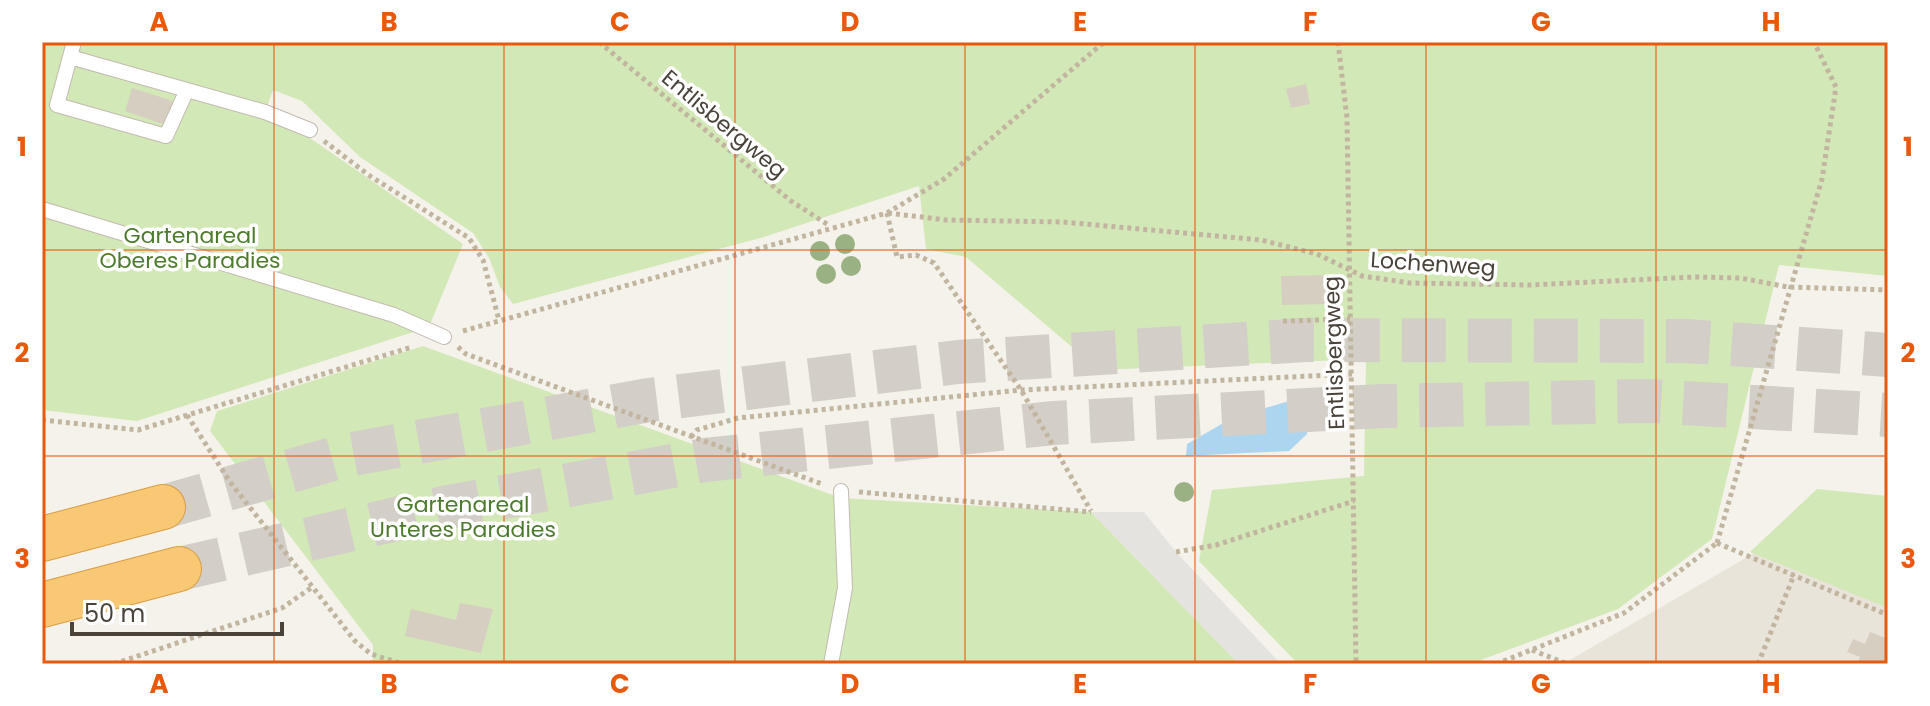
<svg xmlns="http://www.w3.org/2000/svg" width="1930" height="706" font-family="Poppins,sans-serif">
<style>
.residential{fill:#e9e4da}
.green{fill:#d3e8b7}
.parking{fill:#e5e3e0}
.water{fill:#acd6ef}
.building{fill:#d7cec2}
.lines{fill:none;stroke-linecap:round;stroke-linejoin:round}
.highway-tunnel{stroke:#d3cfc8;stroke-width:44;stroke-dasharray:44 22;stroke-linecap:butt}
.lane-casing{stroke:#c1baaf;stroke-width:16}
.highway-casing{stroke:#d99d43;stroke-width:46}
.path{stroke:#c2b5a0;stroke-width:5;stroke-dasharray:4 4;stroke-linecap:butt}
.lane{stroke:#fff;stroke-width:14}
.highway{stroke:#f9c874;stroke-width:44}
.tree{fill:#99b183}
.grid{fill:none;stroke:#e8590c;stroke-width:2;stroke-opacity:0.55}
.labels{text-anchor:middle;dominant-baseline:central;stroke-width:7;stroke-linejoin:round;paint-order:stroke}
.street-label{font-size:22px;fill:#4a433a;stroke:#fff}
.park-label{font-size:22px;fill:#4d7b2d;stroke:#fff}
.neatline{fill:none;stroke:#e8590c;stroke-width:3}
.grid-label{font-size:26px;text-anchor:middle;font-weight:bold;fill:#e8590c}
</style>
<rect width="100%" height="100%" fill="#f5f2ec"/>
<path class="residential" d="M1856,494L1888,497V664H1563Z"/>
<path class="green" d="M42,42H1888V276L1779,265L1712,539L1618,609L1470,664H1298L1199,561L1212,490L1364,476L1366,359L1099,370L966,257L926,249L919,186L764,237L513,304L500,287L489,258L473,233L360,157L302,101L273,90L265,112L310,138L463,244L429,327L137,421L42,410Z
M423,346L841,498L1091,512L1239,664H361L373,659V645L210,431L217,411Z
M1817,489L1888,496V608L1750,552Z"/>
<path class="parking" d="M1091,512H1144L1176,552L1281,664H1239Z"/>
<path class="water" d="M1289,401L1310,405L1307,434L1289,451L1186,456L1187,444L1232,418Z"/>
<path class="building" d="M1306,84L1310,104L1291,108L1286,89Z
M132,88L173,101L165,125L125,111Z
M1331,275V304L1282,305L1281,276Z
M460,603L493,609L481,653L405,636L411,609L456,620Z
M1870,632L1888,639V664H1857L1860,657L1847,652L1853,639L1865,644Z"/>
<g class="lines">
<path class="highway-tunnel" d="M163,507L347,455L649,400L958,362L1305,340L1687,341L1888,355
M179,569L444,508L705,460L1054,423L1384,406L1650,401L1888,415"/>
<g class="lane-casing">
<path id="lane" d="M74,42L57,105L166,136L186,92
M70,57L265,112L310,130
M42,209L394,315L444,337
M831,664L845,588L841,491"/>
</g>
<g class="highway-casing">
<path id="highway" d="M42,539L163,507
M42,605L179,569"/>
</g>
<path class="path" d="M599,42L791,201L830,226
M1338,42L1347,118L1356,664
M324,141L370,176L469,238L483,260L499,320
M887,213L897,257L916,255L934,263L1021,390L1091,511
M888,213L946,220L1063,222L1261,240L1317,254L1362,276L1410,283L1530,285L1694,277L1740,278L1788,287L1888,290
M1283,321L1350,319
M463,331L887,213L944,179L1104,42
M458,347L466,354L822,484
M187,415L230,482L355,641L371,654L403,664
M42,420L138,430L412,347
M691,437L697,430L738,418L1021,390L1352,374
M859,492L1091,512
M1717,543L1822,179L1836,87L1814,42
M1717,543L1888,615
M1176,552L1216,545L1354,501
M1532,650L1567,664
M114,664L282,608L311,588
M1496,664L1624,613L1717,543
M1758,664L1794,575"/>
<use href="#lane" class="lane"/>
<use href="#highway" class="highway"/>
</g>
<g class="tree">
<circle cx="845" cy="244" r="10"/>
<circle cx="820" cy="251" r="10"/>
<circle cx="851" cy="266" r="10"/>
<circle cx="826" cy="274" r="10"/>
<circle cx="1184" cy="492" r="10"/>
</g>
<path class="grid" d="M274,42V664M504,42V664M735,42V664M965,42V664M1195,42V664M1426,42V664M1656,42V664M42,250H1888M42,456H1888"/>
<g class="labels">
<g class="street-label">
<text transform="translate(724 124) rotate(40)">Entlisbergweg</text>
<text transform="translate(1433 264) rotate(4)">Lochenweg</text>
<text transform="translate(1334 353) rotate(-92)">Entlisbergweg</text>
</g>
<g class="park-label">
<text x="190" y="235">Gartenareal<tspan x="190" dy="25">Oberes Paradies</tspan></text>
<text x="463" y="504">Gartenareal<tspan x="463" dy="25">Unteres Paradies</tspan></text>
</g>
</g>
<rect width="1930" height="706" fill="none" stroke="#ffffff" stroke-width="88"/>
<path d="M72 622v12h210v-12" fill="none" stroke="#4a433a" stroke-width="4"/>
<text x="84" y="622" font-size="24" fill="#4a433a" stroke="#ffffff" stroke-width="6" paint-order="stroke">50 m</text>
<rect x="44" y="44" width="1842" height="618" class="neatline"/>
<g class="grid-label">
<text x="159" y="31">A</text>
<text x="389" y="31">B</text>
<text x="620" y="31">C</text>
<text x="850" y="31">D</text>
<text x="1080" y="31">E</text>
<text x="1310" y="31">F</text>
<text x="1541" y="31">G</text>
<text x="1771" y="31">H</text>
<text x="22" y="156">1</text>
<text x="1908" y="156">1</text>
<text x="22" y="362">2</text>
<text x="1908" y="362">2</text>
<text x="22" y="568">3</text>
<text x="1908" y="568">3</text>
<text x="159" y="693">A</text>
<text x="389" y="693">B</text>
<text x="620" y="693">C</text>
<text x="850" y="693">D</text>
<text x="1080" y="693">E</text>
<text x="1310" y="693">F</text>
<text x="1541" y="693">G</text>
<text x="1771" y="693">H</text>
</g>
</svg>
